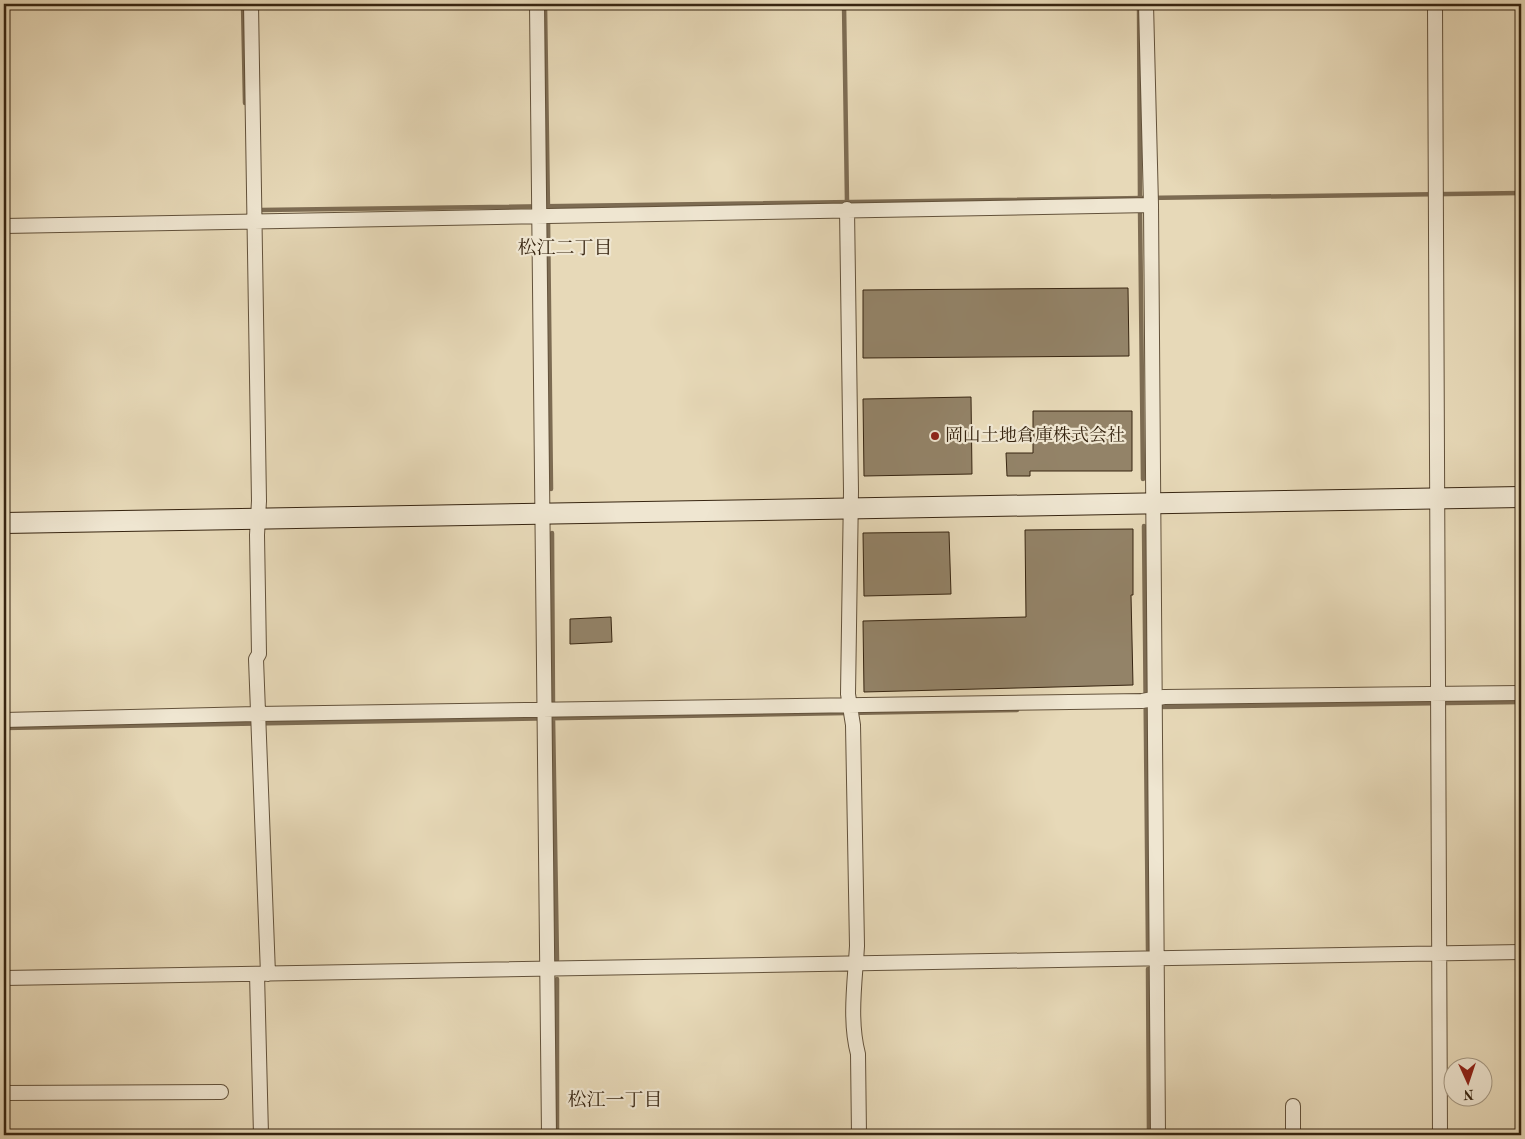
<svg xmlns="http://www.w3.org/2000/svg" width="1525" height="1139" font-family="'Old Standard TT','Noto Serif JP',serif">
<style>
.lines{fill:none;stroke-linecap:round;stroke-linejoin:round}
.stream{stroke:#7d6c53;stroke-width:4.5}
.building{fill:#938368;stroke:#372511}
.street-casing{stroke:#63523b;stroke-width:16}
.secondary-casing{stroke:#372511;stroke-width:22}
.street{stroke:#efe6d1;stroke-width:14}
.secondary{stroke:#efe6d1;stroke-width:20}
.poi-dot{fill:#8f2418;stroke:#efe6d1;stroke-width:2}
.labels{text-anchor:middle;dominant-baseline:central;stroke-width:4.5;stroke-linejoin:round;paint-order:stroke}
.poi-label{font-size:18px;fill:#372511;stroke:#efe6d1;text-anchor:start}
.neighbourhood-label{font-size:19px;fill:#372511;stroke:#efe6d1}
</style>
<rect width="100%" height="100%" fill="#e7d9b8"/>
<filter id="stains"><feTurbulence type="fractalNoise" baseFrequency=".004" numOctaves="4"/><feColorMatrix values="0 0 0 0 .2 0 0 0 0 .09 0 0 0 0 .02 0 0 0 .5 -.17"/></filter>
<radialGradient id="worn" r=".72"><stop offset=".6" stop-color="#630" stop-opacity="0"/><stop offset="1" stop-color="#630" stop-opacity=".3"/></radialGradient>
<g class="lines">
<path class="stream" d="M243,4L245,103
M545,4L548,210
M844,4L847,202
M1139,4L1140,200
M1183,4L1190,6L1195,4
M1140,208L1143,479
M260,210L1521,193
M548,218L551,489
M1144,526L1148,950
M552,533L553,707
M1158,707L1521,702
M553,717L557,960
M4,728L1017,710
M1148,969L1149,1135
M557,979V1135"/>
</g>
<path class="building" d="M1128,288L1129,356L863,358V290Z
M971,397L972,474L864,476L863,399Z
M1033,411H1132V471H1030V476H1007L1006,453H1033Z
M1133,529V595H1131L1133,685L864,692L863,621L1026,617L1025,530Z
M949,532L951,594L864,596L863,533Z
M611,617L612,642L570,644V619Z"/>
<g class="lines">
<g class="street-casing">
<path id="street" d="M251,4L259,501L257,535L259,654L256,659L268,974
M537,4L549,1135
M1146,4L1151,205L1158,1135
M1435,4L1440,1135
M847,209L851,491L848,694L853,725L857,946C855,981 849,1020 858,1054L859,1135
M4,226L1151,205
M4,720L257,714L1142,701L1164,697L1521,693
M257,974L261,1135
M4,978L1521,952
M4,1093L221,1092
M1293,1106V1135"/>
</g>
<g class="secondary-casing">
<path id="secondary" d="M4,523L1521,497"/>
</g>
<use href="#street" class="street"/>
<use href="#secondary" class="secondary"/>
</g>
<circle class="poi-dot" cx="935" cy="436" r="5"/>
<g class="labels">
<g class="poi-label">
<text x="945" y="436">岡山土地倉庫株式会社</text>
</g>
<g class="neighbourhood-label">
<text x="565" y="249">松江二丁目</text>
<text x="615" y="1101">松江一丁目</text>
</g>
</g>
<rect width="1525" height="1139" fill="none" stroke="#e7d9b8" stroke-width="20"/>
<rect x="5" y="5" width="1515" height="1129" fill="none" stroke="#372511" stroke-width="2.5"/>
<rect x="10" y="10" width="1505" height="1119" fill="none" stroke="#372511"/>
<g transform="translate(1468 1082) rotate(177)"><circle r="24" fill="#efe6d1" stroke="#a59984"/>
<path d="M0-4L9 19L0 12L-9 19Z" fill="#8f2418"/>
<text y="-8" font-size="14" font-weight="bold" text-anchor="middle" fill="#372511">N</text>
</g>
<rect width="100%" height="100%" filter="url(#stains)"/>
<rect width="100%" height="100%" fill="url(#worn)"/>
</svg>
